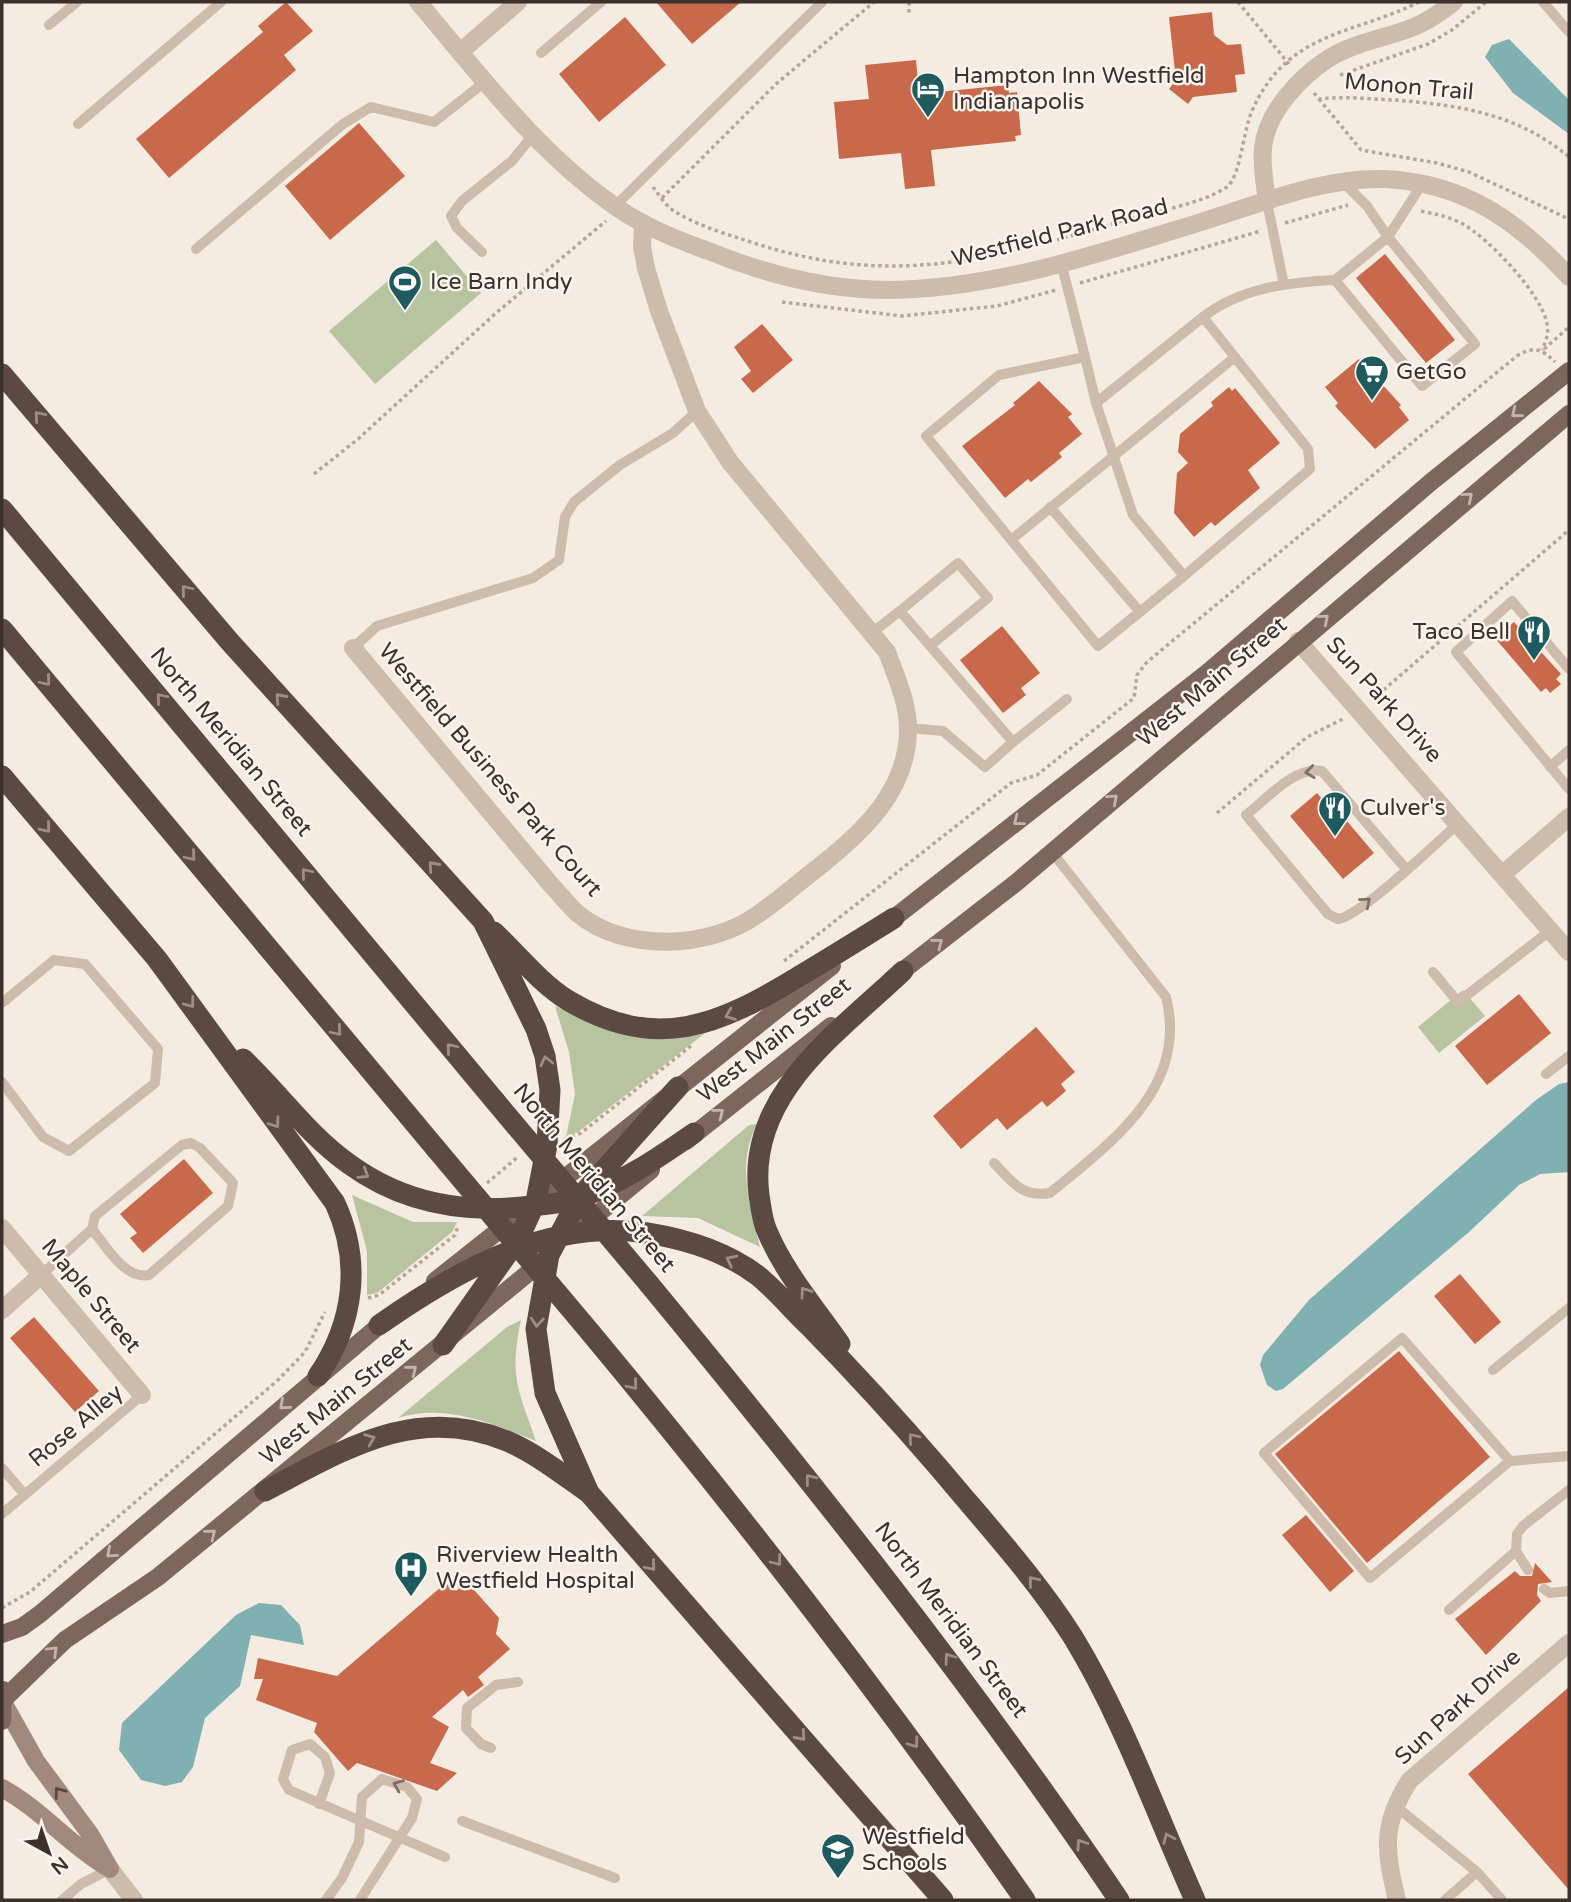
<svg xmlns="http://www.w3.org/2000/svg" width="1571" height="1902" font-family="'Varela Round',sans-serif">
<style>
.green{fill:#b8c4a0}
.water{fill:#7fb0b2}
.building{fill:#c8694b}
.lines{fill:none;stroke-linecap:round;stroke-linejoin:round}
.path{stroke:#b9a596;stroke-width:3.5;stroke-dasharray:3.5 3.5;stroke-linecap:butt}
.lane{stroke:#cdbbac;stroke-width:10}
.street{stroke:#cdbbac;stroke-width:18}
.secondary{stroke:#a18a7d;stroke-width:18}
.primary{stroke:#7d675c;stroke-width:18}
.highway{stroke:#5c4a42;stroke-width:21}
.highway-bridge{stroke:#5c4a42;stroke-width:21}
.oneway{stroke:#c2b5ac}
.oneway2{stroke:#9c8e87}
.oneway3{stroke:#7d6f65}
.oneway4{stroke:#544640}
.labels{text-anchor:middle;dominant-baseline:central;stroke-width:5;stroke-linejoin:round;paint-order:stroke}
.poi-label{font-size:23px;fill:#3b302b;stroke:#fbf5ee;text-anchor:start}
.street-label{font-size:23px;fill:#3b302b;stroke:#fbf5ee}
</style>
<rect width="100%" height="100%" fill="#f4ebe1"/>
<path class="green" d="M436,240L481,293L375,384L329,331Z
M1463,990L1485,1016L1439,1053L1418,1027Z
M555,1006C614,1031 638,1045 704,1034L578,1132L566,1137L575,1094L569,1052Z
M757,1124C736,1165 750,1205 760,1247L698,1218L642,1216L749,1125Z
M352,1195L413,1222H457L452,1232L377,1293L367,1295V1251Z
M521,1320C509,1377 518,1389 536,1441C492,1424 447,1403 398,1418L507,1327Z"/>
<path class="water" d="M1509,39L1569,100V134L1513,93L1485,57L1492,45Z
M1569,1082V1172L1540,1174L1519,1185L1469,1232L1283,1389L1276,1391L1267,1385L1260,1365L1263,1355L1309,1300L1536,1100L1559,1084Z
M259,1603L281,1605L300,1625L304,1645L251,1635L240,1686L205,1718L193,1767L182,1782L165,1786L141,1780L119,1750L122,1723L236,1615Z"/>
<path class="building" d="M286,2L313,31L284,55L296,70L169,178L136,139L263,32L258,26Z
M656,2H741L692,44Z
M1212,12L1214,35L1227,45L1241,44L1245,74L1235,75L1237,92L1193,97L1188,104L1169,89L1176,80L1169,17Z
M625,17L666,65L599,122L559,74Z
M916,60L919,94L1008,85L1009,93L1017,92L1021,135L1015,136L1016,141L931,150L935,186L905,189L901,153L839,159L834,102L869,99L865,65Z
M359,123L405,176L330,240L285,186Z
M1385,254L1455,340L1426,363L1356,278Z
M762,324L793,360L753,393L741,379L751,371L734,347Z
M1359,359L1401,405L1399,407L1409,420L1375,449L1335,406L1338,403L1325,387Z
M1039,381L1072,414L1068,417L1082,434L1059,453L1062,457L1031,482L1028,479L1005,498L962,446L1015,405L1013,403Z
M1229,387L1232,391L1235,388L1280,443L1248,470L1260,488L1215,526L1211,522L1194,537L1174,513L1177,473L1188,463L1178,452L1180,434L1213,406L1211,402Z
M1514,622L1561,674L1556,679L1561,684L1550,693L1546,688L1541,692L1495,638Z
M1002,626L1040,673L1021,688L1026,695L1003,713L960,660Z
M1317,793L1342,823L1346,820L1374,853L1343,879L1290,816Z
M1519,994L1551,1033L1487,1085L1455,1046Z
M1036,1027L1075,1072L1061,1084L1066,1091L1047,1107L1042,1101L1007,1130L997,1118L961,1149L933,1116Z
M184,1159L213,1193L143,1253L130,1238L137,1233L120,1214Z
M1460,1274L1501,1322L1475,1344L1434,1296Z
M34,1317L99,1391L75,1412L10,1338Z
M1399,1351L1490,1457L1367,1563L1275,1454Z
M1306,1515L1354,1571L1330,1592L1282,1535Z
M1535,1563L1552,1582L1538,1584L1537,1595L1541,1601L1486,1655L1455,1619L1515,1571L1520,1576H1532Z
M448,1581L456,1591L467,1582L499,1618L496,1634L510,1649L478,1677L484,1685L468,1697L463,1690L432,1717L449,1727L430,1763L457,1773L437,1791L357,1763L348,1771L314,1732L317,1723L256,1700L263,1679H254L258,1658L337,1676Z
M1569,1687V1890L1468,1774Z"/>
<g class="lines">
<path class="path" d="M909,2V13
M1238,2L1289,64
M1340,75L1428,44L1452,30L1486,2
M1314,93L1319,99C1344,96 1370,99 1394,100C1460,105 1518,114 1569,157
M1319,99L1361,150L1437,163L1469,172L1569,219
M653,187C659,195 666,206 674,211C696,225 723,233 748,241C889,289 990,260 1126,220C1158,210 1199,205 1227,187C1241,175 1243,131 1252,111C1287,31 1353,35 1419,2
M662,198L777,83L874,2
M1421,211C1436,214 1450,217 1463,224C1489,239 1542,294 1547,324C1549,334 1546,341 1542,350
M1285,223L1348,205
M1080,283L1261,231
M782,302L902,316L997,306L1056,290
M1544,349L1569,327
M314,474L358,439L496,313L606,221
M1373,699L1569,530
M1217,813L1307,737L1343,719
M784,961L1011,783L1037,775L1134,698L1137,675L1147,662L1518,355C1535,346 1542,349 1555,362
M565,1139L581,1133L691,1046
M487,1183L519,1156
M368,1298L379,1295L455,1235L458,1226
M2,1608L30,1592L278,1380L305,1352L325,1312"/>
<path class="lane" d="M1543,2L1569,32
M49,25L77,2
M541,53L601,2
M78,124L221,2
M1343,182L1367,206L1388,237L1422,184
M1267,202L1284,285
M615,206L822,2
M196,249L343,124L371,107L434,122L486,81
M482,252L457,228L451,216L462,201L512,161L533,135
M1061,262L1085,357
M1096,403L1085,357L999,375L926,436L1098,646L1184,576L1133,515L1096,403L1203,317C1240,288 1289,282 1335,280L1422,386L1475,344L1388,237L1335,280
M1050,507L1140,612
M1011,540L1235,357
M1184,576L1310,469L1308,449L1203,317
M900,611L958,563L988,598L930,646
M873,632L900,611L1013,742L985,767L943,731L908,728
M353,648L377,626L533,578L559,560L565,517L574,502L620,465L673,433L697,411
M1569,669L1512,601L1456,652L1569,789
M1013,742L1067,699
M1550,767L1569,750
M1406,869L1322,771C1294,766 1267,799 1246,815L1328,914L1338,919C1361,916 1437,842 1459,823
M1433,972L1458,1002L1551,930
M2,1003L54,960L85,964L158,1049L155,1083L69,1151L43,1137L2,1082
M1546,1074L1569,1056
M994,1163C1011,1181 1022,1198 1050,1193C1112,1142 1189,1087 1166,997L1052,852
M41,1275L92,1229L95,1216L182,1145L191,1143L200,1148L233,1183L228,1206L149,1275C125,1280 106,1246 92,1229
M1493,1370L1569,1308
M1510,1461L1402,1338L1264,1453L1370,1578L1510,1461L1569,1456
M2,1468L25,1495
M2,1514L142,1395
M1516,1551L1528,1570
M1544,1589L1550,1593L1569,1591
M1449,1610L1516,1551L1517,1534L1523,1526L1569,1490
M491,1748L481,1744L466,1728L467,1708L496,1685L518,1682
M319,1804L330,1773L325,1757L310,1744L292,1750L283,1779L289,1790L445,1857
M1394,1805L1477,1872L1445,1900
M462,1821L615,1878
M1477,1872L1502,1900
M62,1900L81,1884L110,1869
M326,1900L342,1878L359,1842L362,1797L382,1779L407,1787L417,1799L412,1818L360,1900"/>
<path class="street" d="M418,2C481,76 541,157 622,211C649,229 681,241 711,252C768,275 828,290 889,290C995,289 1101,253 1201,222C1260,204 1322,177 1385,179C1464,183 1517,220 1569,277
M460,52L518,2
M1267,202C1265,184 1261,165 1263,148C1267,106 1314,61 1352,47C1396,31 1414,34 1454,2
M1298,641L1569,952
M353,648L552,886C560,894 568,905 577,913C624,953 709,949 757,915C779,900 799,882 820,866C864,831 908,790 908,729C908,703 896,676 887,652L730,462L697,411L659,311L646,268L642,247L643,223
M1504,873L1569,817
M2,1228L142,1395
M2,1310L41,1275
M110,1869L134,1900
M1397,1900C1385,1851 1381,1824 1410,1780L1569,1643"/>
<path class="secondary" d="M4,1704L36,1761L90,1834L110,1869
M2,1788C42,1810 68,1844 107,1867"/>
<path class="primary" d="M885,925L1207,673L1431,482L1569,371
M892,979L1017,882L1569,414
M686,1141L831,1026
M583,1226L651,1170
M435,1281L832,966
M2,1634L22,1627L40,1614L388,1318
M4,1699L65,1640L158,1577L544,1260
M2,1721L3,1690"/>
<path class="highway" d="M2,374L230,642L483,921L536,1029L545,1056L550,1090L547,1145L536,1201L520,1236L443,1345
M2,509L495,1101
M2,629L437,1150
M2,776L157,959L335,1203C362,1262 354,1323 318,1376
M494,932C518,955 541,984 569,1001C657,1053 719,1025 798,977C830,958 862,938 894,918
M243,1059C279,1093 308,1135 349,1164C404,1204 465,1214 531,1206C547,1204 563,1204 578,1198C620,1184 658,1158 694,1133
M678,1087L579,1198L549,1255L536,1329L545,1393L589,1493L943,1900
M649,1284C814,1484 974,1685 1119,1900
M379,1325C456,1271 548,1218 647,1233C685,1239 726,1252 757,1275C776,1290 791,1309 808,1325C854,1372 897,1419 940,1469C985,1523 1035,1577 1073,1637C1123,1719 1156,1813 1195,1900
M590,1332C743,1516 889,1704 1025,1900
M840,1344C815,1308 784,1272 767,1231C762,1220 761,1207 759,1195C746,1094 838,1033 903,971
M265,1491C344,1450 416,1403 507,1441C537,1454 563,1475 589,1493"/>
<path class="highway-bridge" d="M495,1101L649,1284
M437,1150L590,1332"/>
</g>
<defs><path id="oneway-chevron" d="M-2-3.5L2.5 0L-2 3.5" fill="none" stroke-width="1.6" stroke-linecap="round" stroke-linejoin="round" transform="scale(1.75)"/></defs>
<g class="oneway">
<use href="#oneway-chevron" transform="translate(1516 413) rotate(141)"/>
<use href="#oneway-chevron" transform="translate(1468 497) rotate(-40)"/>
<use href="#oneway-chevron" transform="translate(1324 619) rotate(-40)"/>
<use href="#oneway-chevron" transform="translate(1113 799) rotate(-41)"/>
<use href="#oneway-chevron" transform="translate(1018 821) rotate(142)"/>
<use href="#oneway-chevron" transform="translate(938 943) rotate(-38)"/>
<use href="#oneway-chevron" transform="translate(719 1113) rotate(-38)"/>
<use href="#oneway-chevron" transform="translate(412 1370) rotate(-39)"/>
<use href="#oneway-chevron" transform="translate(284 1405) rotate(139)"/>
<use href="#oneway-chevron" transform="translate(211 1534) rotate(-39)"/>
<use href="#oneway-chevron" transform="translate(111 1553) rotate(139)"/>
<use href="#oneway-chevron" transform="translate(53 1651) rotate(-44)"/>
</g>
<g class="oneway2">
<use href="#oneway-chevron" transform="translate(39 416) rotate(-131)"/>
<use href="#oneway-chevron" transform="translate(186 590) rotate(-130)"/>
<use href="#oneway-chevron" transform="translate(46 681) rotate(50)"/>
<use href="#oneway-chevron" transform="translate(161 698) rotate(-130)"/>
<use href="#oneway-chevron" transform="translate(280 698) rotate(-132)"/>
<use href="#oneway-chevron" transform="translate(46 828) rotate(50)"/>
<use href="#oneway-chevron" transform="translate(191 856) rotate(50)"/>
<use href="#oneway-chevron" transform="translate(433 866) rotate(-132)"/>
<use href="#oneway-chevron" transform="translate(306 873) rotate(-130)"/>
<use href="#oneway-chevron" transform="translate(190 1003) rotate(53)"/>
<use href="#oneway-chevron" transform="translate(730 1015) rotate(159)"/>
<use href="#oneway-chevron" transform="translate(337 1031) rotate(50)"/>
<use href="#oneway-chevron" transform="translate(451 1048) rotate(-130)"/>
<use href="#oneway-chevron" transform="translate(546 1061) rotate(-103)"/>
<use href="#oneway-chevron" transform="translate(275 1123) rotate(55)"/>
<use href="#oneway-chevron" transform="translate(364 1174) rotate(32)"/>
<use href="#oneway-chevron" transform="translate(731 1260) rotate(-153)"/>
<use href="#oneway-chevron" transform="translate(805 1292) rotate(-125)"/>
<use href="#oneway-chevron" transform="translate(537 1322) rotate(94)"/>
<use href="#oneway-chevron" transform="translate(633 1385) rotate(50)"/>
<use href="#oneway-chevron" transform="translate(913 1438) rotate(-130)"/>
<use href="#oneway-chevron" transform="translate(370 1439) rotate(-22)"/>
<use href="#oneway-chevron" transform="translate(810 1479) rotate(-129)"/>
<use href="#oneway-chevron" transform="translate(777 1561) rotate(52)"/>
<use href="#oneway-chevron" transform="translate(651 1566) rotate(50)"/>
<use href="#oneway-chevron" transform="translate(1033 1581) rotate(-130)"/>
<use href="#oneway-chevron" transform="translate(949 1658) rotate(-126)"/>
<use href="#oneway-chevron" transform="translate(801 1736) rotate(48)"/>
<use href="#oneway-chevron" transform="translate(914 1743) rotate(54)"/>
<use href="#oneway-chevron" transform="translate(1168 1838) rotate(-114)"/>
<use href="#oneway-chevron" transform="translate(1081 1844) rotate(-124)"/>
</g>
<g class="oneway3">
<use href="#oneway-chevron" transform="translate(1310 772) rotate(173)"/>
<use href="#oneway-chevron" transform="translate(1366 902) rotate(-40)"/>
<use href="#oneway-chevron" transform="translate(398 1785) rotate(-158)"/>
</g>
<use class="oneway4" href="#oneway-chevron" transform="translate(59 1792) rotate(-127)"/>
<defs>
<g id="hotel-pin" transform="scale(1.75)"><path d="M0 17L-7.5 6A9.5 9.5 0 1 1 7.5 6Z" fill="#1f5a5e" stroke="#fbf5ee"/><path d="M-6-4.5h1.5V1H6V5H4.5V3h-9V5H-6ZM-4 0a1.8 1.8 0 1 1 3.6 0ZM.5 0V-2.5h3Q6-2.5 6 0Z" fill="#fff"/></g>
<g id="stadium-pin" transform="scale(1.75)"><path d="M0 17L-7.5 6A9.5 9.5 0 1 1 7.5 6Z" fill="#1f5a5e" stroke="#fbf5ee"/><path d="M0-5a6.5 5 0 1 0 0 10a6.5 5 0 1 0 0-10ZM-3.5-1.8h7v3.6h-7Z" fill="#fff"/></g>
<g id="supermarket-pin" transform="scale(1.75)"><path d="M0 17L-7.5 6A9.5 9.5 0 1 1 7.5 6Z" fill="#1f5a5e" stroke="#fbf5ee"/><path d="M-6-5.5h2.5l.6 2H6L4.5 2H-2.5L-4.4-4H-6ZM-1.5 3.2a1.3 1.3 0 1 0 .1 0ZM3 3.2a1.3 1.3 0 1 0 .1 0Z" fill="#fff"/></g>
<g id="restaurant-pin" transform="scale(1.75)"><path d="M0 17L-7.5 6A9.5 9.5 0 1 1 7.5 6Z" fill="#1f5a5e" stroke="#fbf5ee"/><path d="M-5-6h1v4h1v-4h1v4h1v-4h1v5L-1.5 .5V6h-2V.5L-5-1ZM5-6V6H3V1.5H1.5Q1.5-4 5-6Z" fill="#fff"/></g>
<g id="hospital-pin" transform="scale(1.75)"><path d="M0 17L-7.5 6A9.5 9.5 0 1 1 7.5 6Z" fill="#1f5a5e" stroke="#fbf5ee"/><path d="M-5-5h3v3.5h4V-5h3V5h-3V1.5h-4V5h-3Z" fill="#fff"/></g>
<g id="school-pin" transform="scale(1.75)"><path d="M0 17L-7.5 6A9.5 9.5 0 1 1 7.5 6Z" fill="#1f5a5e" stroke="#fbf5ee"/><path d="M0-5L7-2L0 1L-7-2ZM-4 1L0 2.5L4 1V4Q0 6-4 4Z" fill="#fff"/></g>
</defs>
<g fill-rule="evenodd">
<use href="#hotel-pin" x="928" y="89"/>
<use href="#stadium-pin" x="405" y="282"/>
<use href="#supermarket-pin" x="1372" y="372"/>
<use href="#restaurant-pin" x="1534" y="632"/>
<use href="#restaurant-pin" x="1335" y="808"/>
<use href="#hospital-pin" x="411" y="1568"/>
<use href="#school-pin" x="838" y="1850"/>
</g>
<g class="labels">
<g class="poi-label">
<text x="953" y="76">Hampton Inn Westfield<tspan x="953" dy="26">Indianapolis</tspan></text>
<text x="430" y="282">Ice Barn Indy</text>
<text x="1396" y="372">GetGo</text>
<text x="1510" y="632" text-anchor="end">Taco Bell</text>
<text x="1360" y="808">Culver's</text>
<text x="436" y="1555">Riverview Health<tspan x="436" dy="26">Westfield Hospital</tspan></text>
<text x="862" y="1837">Westfield<tspan x="862" dy="26">Schools</tspan></text>
</g>
<g class="street-label">
<text transform="translate(1409 87) rotate(5)">Monon Trail</text>
<text transform="translate(1060 233) rotate(-14)">Westfield Park Road</text>
<text transform="translate(1212 682) rotate(-40)">West Main Street</text>
<text transform="translate(1384 700) rotate(48)">Sun Park Drive</text>
<text transform="translate(231 742) rotate(50)">North Meridian Street</text>
<text transform="translate(490 770) rotate(49)">Westfield Business Park Court</text>
<text transform="translate(774 1040) rotate(-38)">West Main Street</text>
<text transform="translate(594 1178) rotate(50)">North Meridian Street</text>
<text transform="translate(91 1296) rotate(50)">Maple Street</text>
<text transform="translate(336 1401) rotate(-39)">West Main Street</text>
<text transform="translate(76 1426) rotate(-40)">Rose Alley</text>
<text transform="translate(951 1620) rotate(53)">North Meridian Street</text>
<text transform="translate(1458 1707) rotate(-42)">Sun Park Drive</text>
</g>
</g>
<rect width="1571" height="1902" fill="none" stroke="#3b302b" stroke-width="7"/>
<g transform="translate(49 1853) rotate(140)" stroke="#fbf5ee" stroke-width="5" paint-order="stroke">
<path d="M0-5L12 26L0 18L-12 26Z" fill="#3b302b"/>
<text y="-10" font-size="19" font-weight="bold" text-anchor="middle" fill="#3b302b">N</text>
</g>
</svg>
